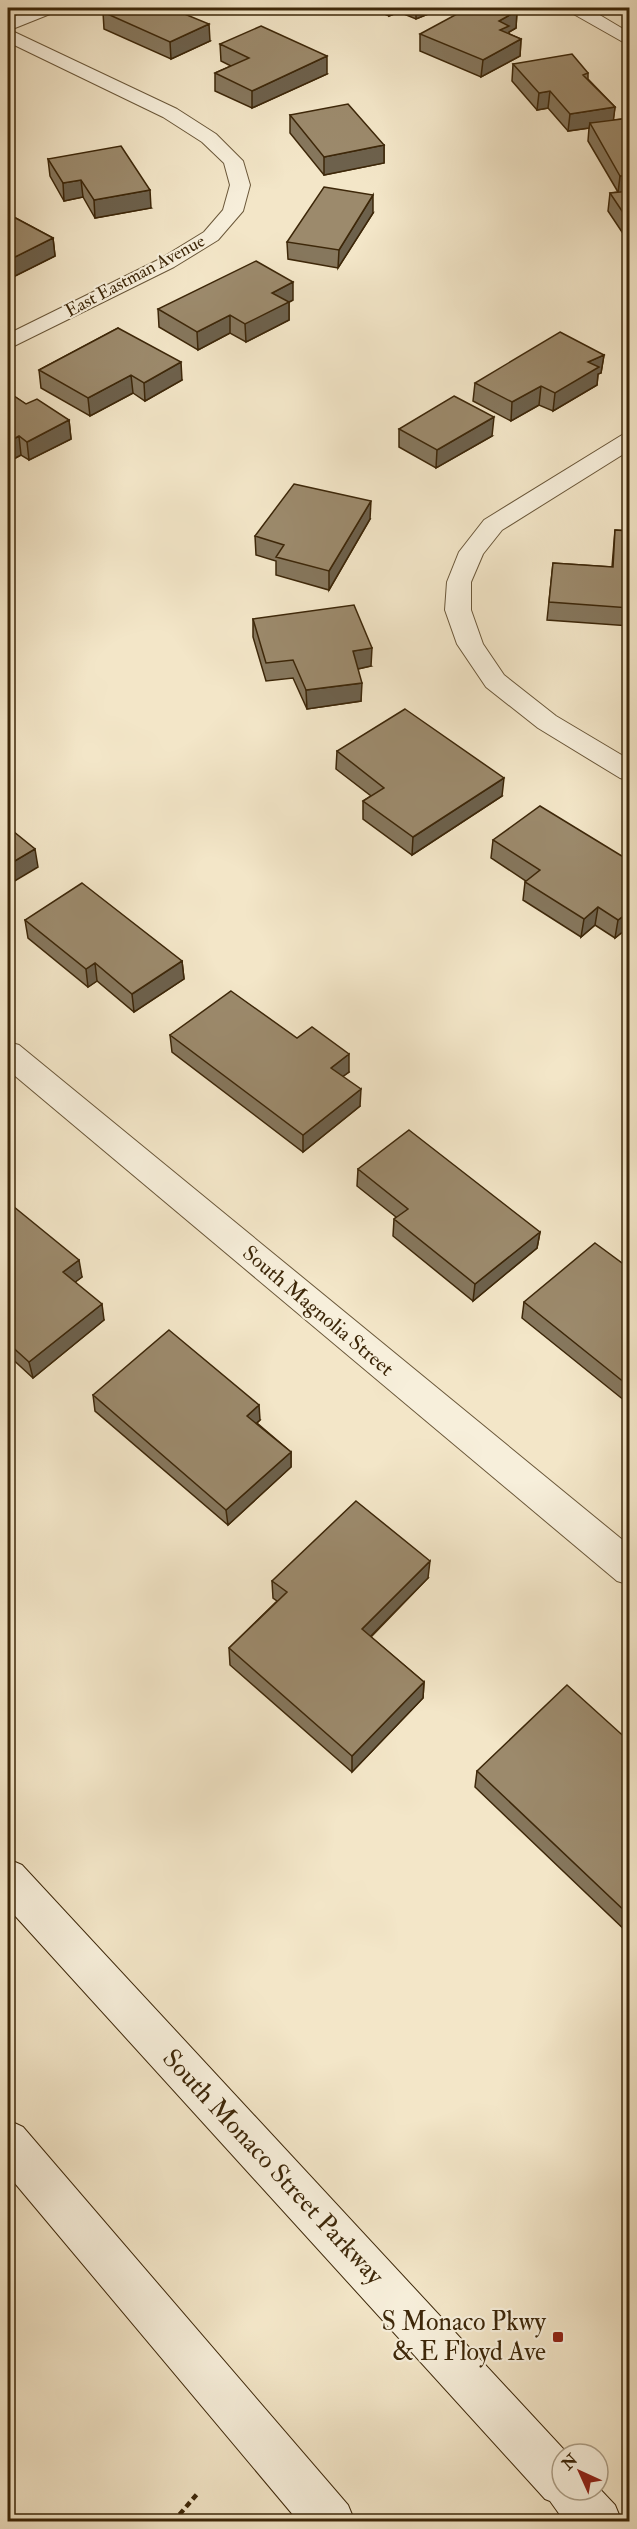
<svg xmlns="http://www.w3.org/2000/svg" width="637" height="2529" font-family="'IM FELL Double Pica',serif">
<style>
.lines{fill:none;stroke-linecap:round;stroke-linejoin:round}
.minor-casing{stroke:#6a5739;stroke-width:2}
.secondary-casing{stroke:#3d2709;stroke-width:2}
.path{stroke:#3d2709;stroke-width:4.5;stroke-dasharray:6 4;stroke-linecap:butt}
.minor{fill:#f7efdb;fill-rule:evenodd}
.secondary{fill:#f7efdb;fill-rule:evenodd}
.wall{fill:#86775d;stroke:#3d2709;stroke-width:1.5}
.shaded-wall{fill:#6d614c;stroke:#3d2709;stroke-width:1.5}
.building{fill:#9c8a6c;stroke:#3d2709;stroke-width:1.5}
.poi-dot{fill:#8f2418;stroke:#f7efdb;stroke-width:2}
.labels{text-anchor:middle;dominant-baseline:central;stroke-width:4.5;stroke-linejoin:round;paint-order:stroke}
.far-street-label{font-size:18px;fill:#3d2709;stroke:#f7efdb}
.street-label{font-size:21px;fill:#3d2709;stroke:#f7efdb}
.near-street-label{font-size:26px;fill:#3d2709;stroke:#f7efdb}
.near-poi-label{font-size:26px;fill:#3d2709;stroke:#f7efdb;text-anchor:end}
</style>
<rect width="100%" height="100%" fill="#f3e6c8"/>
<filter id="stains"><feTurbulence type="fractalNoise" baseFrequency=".00333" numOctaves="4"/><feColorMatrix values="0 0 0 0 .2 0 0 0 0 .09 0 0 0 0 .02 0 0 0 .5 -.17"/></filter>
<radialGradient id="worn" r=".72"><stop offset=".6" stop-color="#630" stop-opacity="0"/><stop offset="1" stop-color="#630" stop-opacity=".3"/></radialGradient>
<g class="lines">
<g class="minor-casing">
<path id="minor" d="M34,8H58L55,12L10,30L177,109L216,134L243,161L250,185L243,211L218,240L174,267L8,349V334L160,259L204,232L223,210L230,185L224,163L202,142L163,117L8,42V19Z
M567,8H588L630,33V46L570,12Z
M630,433V450L502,530L483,554L471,582V610L483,644L504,675L556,716L630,760V781L620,778L538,728L486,687L457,644L445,610L447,582L459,552L484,520L622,435Z
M8,1042L19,1045L630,1546V1585L617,1581L8,1070Z"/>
</g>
<g class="secondary-casing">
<path id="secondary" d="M8,1859L22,1865L568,2454H562V2490H598V2487L615,2505L622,2522H565L550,2501L545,2499L8,1908Z
M8,2120L23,2127L348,2505L355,2522H299L8,2175Z"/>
</g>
<path class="path" d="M173,2522L198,2493"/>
<use href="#minor" class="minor"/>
<use href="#secondary" class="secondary"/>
</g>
<path class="wall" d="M370,8H443L416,19L399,12L389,16Z
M517,11L516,28L509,32V34L521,39L520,56L481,77L420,51V34Z
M103,12L210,41L171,59L104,29Z
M220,44L327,74L252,108L215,91V73L231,66L221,61Z
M513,64L588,73V79L615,107L613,120L630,118V244L608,211L610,193L618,192L588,141L589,128L568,131L548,108L537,110L512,81Z
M290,115L384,145V163L324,175L290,133Z
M48,159L151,208L95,218L83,197L64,201L50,176Z
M373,213L338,268L288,259L287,242Z
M8,214L53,238L55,256L13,277L8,274Z
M293,300L289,302V320L246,342L230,333L198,350L159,327L158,309Z
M118,328L182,380L145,401L133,393L90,416L41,388L39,370Z
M604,355L601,373L598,374L597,385L553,411L539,405L511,421L473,401L475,383Z
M8,392L26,404L69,420L71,439L29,460L21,455L8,462Z
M399,429L492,436L436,468L399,447Z
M370,519L329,590L276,575V561L256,555L255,536Z
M615,530L630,531V626L547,620L553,563L612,567Z
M253,619L371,666L358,669L361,701L307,709L293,678L266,681L253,637Z
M337,751L502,796L412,855L363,819V801L371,796L336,769Z
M493,840L630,861V926L615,938L595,925L581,937L523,900L525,882L526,881L491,858Z
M25,920L182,961L184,979L134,1012L97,981L88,987L28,938Z
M630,970V989L627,987Z
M170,1035L297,1038L349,1072L343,1076L360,1106L303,1152L172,1052Z
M358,1169L540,1232L537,1248L473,1301L393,1236L394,1219L396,1217L357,1186Z
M8,1202L82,1277L75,1282L104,1320L33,1378L8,1355Z
M630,1269V1405L522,1318L524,1302Z
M93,1395L260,1420L257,1423L291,1452V1467L228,1525L95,1411Z
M428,1578L371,1637L424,1682L423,1698L352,1772L230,1665L229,1648L277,1601L273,1598L272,1581Z
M630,1742V1935L475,1787L477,1771Z"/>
<path class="shaded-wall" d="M390,8H399V12L389,16Z
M416,8H443L416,19Z
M517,11L516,28L509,32L508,43L500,37L499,21Z
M209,24L210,41L171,59L170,42Z
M521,39L520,56L481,77L483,60Z
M327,56V74L252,108V91Z
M9,76L11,93L8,95V77Z
M550,91L548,108L537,110L539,93Z
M615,107L613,124L590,123L589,128L568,131L570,114Z
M384,145V163L324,175V157Z
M630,175V192L618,193L620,176Z
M81,180L83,197L64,201L63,183Z
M150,190L151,208L95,218L94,200Z
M373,195V213L338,268L339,250Z
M53,238L55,256L13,277L11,259Z
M293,282V300L289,302V320L246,342L245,324L272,293Z
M230,315V333L198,350L197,332Z
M604,355L601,373L598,374L597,385L553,411L555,393L588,362Z
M181,362L182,380L145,401L144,383Z
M131,375L133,393L90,416L88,398Z
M541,386L539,405L511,421L512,402Z
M494,417L492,436L436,468L437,450Z
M69,420L71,439L29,460L27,442Z
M19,436L21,455L8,462V442Z
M371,501L370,519L329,590V571Z
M372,648L371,666L353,670V651Z
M362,683L361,701L307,709L306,690Z
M504,778L502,796L412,855L413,837Z
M35,849L38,867L8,885V865Z
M598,907L595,925L581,937L584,919Z
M630,911V926L615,938L618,920Z
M182,961L184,979L134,1012L132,994Z
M95,963L97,981L88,987L86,969Z
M349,1054V1072L331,1085V1068Z
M361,1089L360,1106L303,1152V1135Z
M540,1232L537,1248L473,1301L475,1284Z
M79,1260L82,1277L66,1289L63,1272Z
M102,1304L104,1320L33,1378L29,1362Z
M259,1405L260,1420L248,1431L247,1416Z
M291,1452V1467L228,1525L226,1510Z
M430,1561L428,1578L361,1646L362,1629Z
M424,1682L423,1698L352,1772V1756Z"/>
<path class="building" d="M113,8H170L209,24L170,42L103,12Z
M468,8H509L517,11L499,21L509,26L500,30L521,39L483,60L420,34Z
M261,26L327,56L252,91L215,73L249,58L220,44Z
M572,54L588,73L583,75L615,107L570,114L550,91L539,93L513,64Z
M348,104L384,145L324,157L290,115Z
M630,118V175L620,176L590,123Z
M121,146L150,190L94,200L81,180L63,183L48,159Z
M324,187L373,195L339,250L287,242Z
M630,191V223L610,193Z
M8,214L53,238L11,259L8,257Z
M256,261L293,282L272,293L289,302L245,324L230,315L197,332L158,309Z
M118,328L181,362L144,383L131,375L88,398L39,370Z
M560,332L604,355L588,362L599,367L555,393L541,386L512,402L475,383Z
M8,392L26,404L37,399L69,420L27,442L19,436L8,442Z
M454,396L494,417L437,450L399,429Z
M294,484L371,501L329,571L276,557L284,545L255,536Z
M615,530L630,531V608L549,602L553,563L613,567Z
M354,605L372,648L353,651L362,683L306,690L293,660L266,663L253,619Z
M405,709L504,778L413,837L363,801L384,788L337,751Z
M540,806L630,861V911L618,920L598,907L584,919L525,882L540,870L493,840Z
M8,827L35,849L8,865Z
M82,883L182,961L132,994L95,963L86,969L25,920Z
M231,991L297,1038L312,1027L349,1054L331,1068L361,1089L303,1135L170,1035Z
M409,1130L540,1232L475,1284L394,1219L408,1209L358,1169Z
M8,1202L79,1260L63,1272L102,1304L29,1362L8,1343Z
M595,1243L630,1269V1387L524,1302Z
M169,1330L259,1405L247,1416L291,1452L226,1510L93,1395Z
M356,1501L430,1561L362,1629L424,1682L352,1756L229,1648L287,1592L272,1581Z
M567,1685L630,1742V1916L477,1771Z"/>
<rect class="poi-dot" x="552" y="2331" width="12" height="12" rx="3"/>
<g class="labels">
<g class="far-street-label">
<text transform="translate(135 276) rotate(-28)">East Eastman Avenue</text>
</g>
<g class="street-label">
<text transform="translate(318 1311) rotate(40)">South Magnolia Street</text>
</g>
<g class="near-street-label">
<text transform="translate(273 2167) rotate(47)">South Monaco Street Parkway</text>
</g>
<g class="near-poi-label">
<text x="546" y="2322">S Monaco Pkwy<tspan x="546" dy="30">&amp; E Floyd Ave</tspan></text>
</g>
</g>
<rect width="637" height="2529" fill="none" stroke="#f3e6c8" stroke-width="30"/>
<rect x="9" y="9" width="619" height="2511" fill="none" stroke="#3d2709" stroke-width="3"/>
<rect x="15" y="15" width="607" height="2499" fill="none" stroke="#3d2709" stroke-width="1.5"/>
<g transform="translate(580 2472) rotate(315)"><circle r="28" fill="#f7efdb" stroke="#ad9f87" stroke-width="1.5"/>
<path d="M0-4.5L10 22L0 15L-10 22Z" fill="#8f2418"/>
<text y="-9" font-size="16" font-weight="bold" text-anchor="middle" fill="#3d2709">N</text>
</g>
<rect width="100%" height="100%" filter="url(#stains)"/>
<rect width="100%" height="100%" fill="url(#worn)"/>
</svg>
